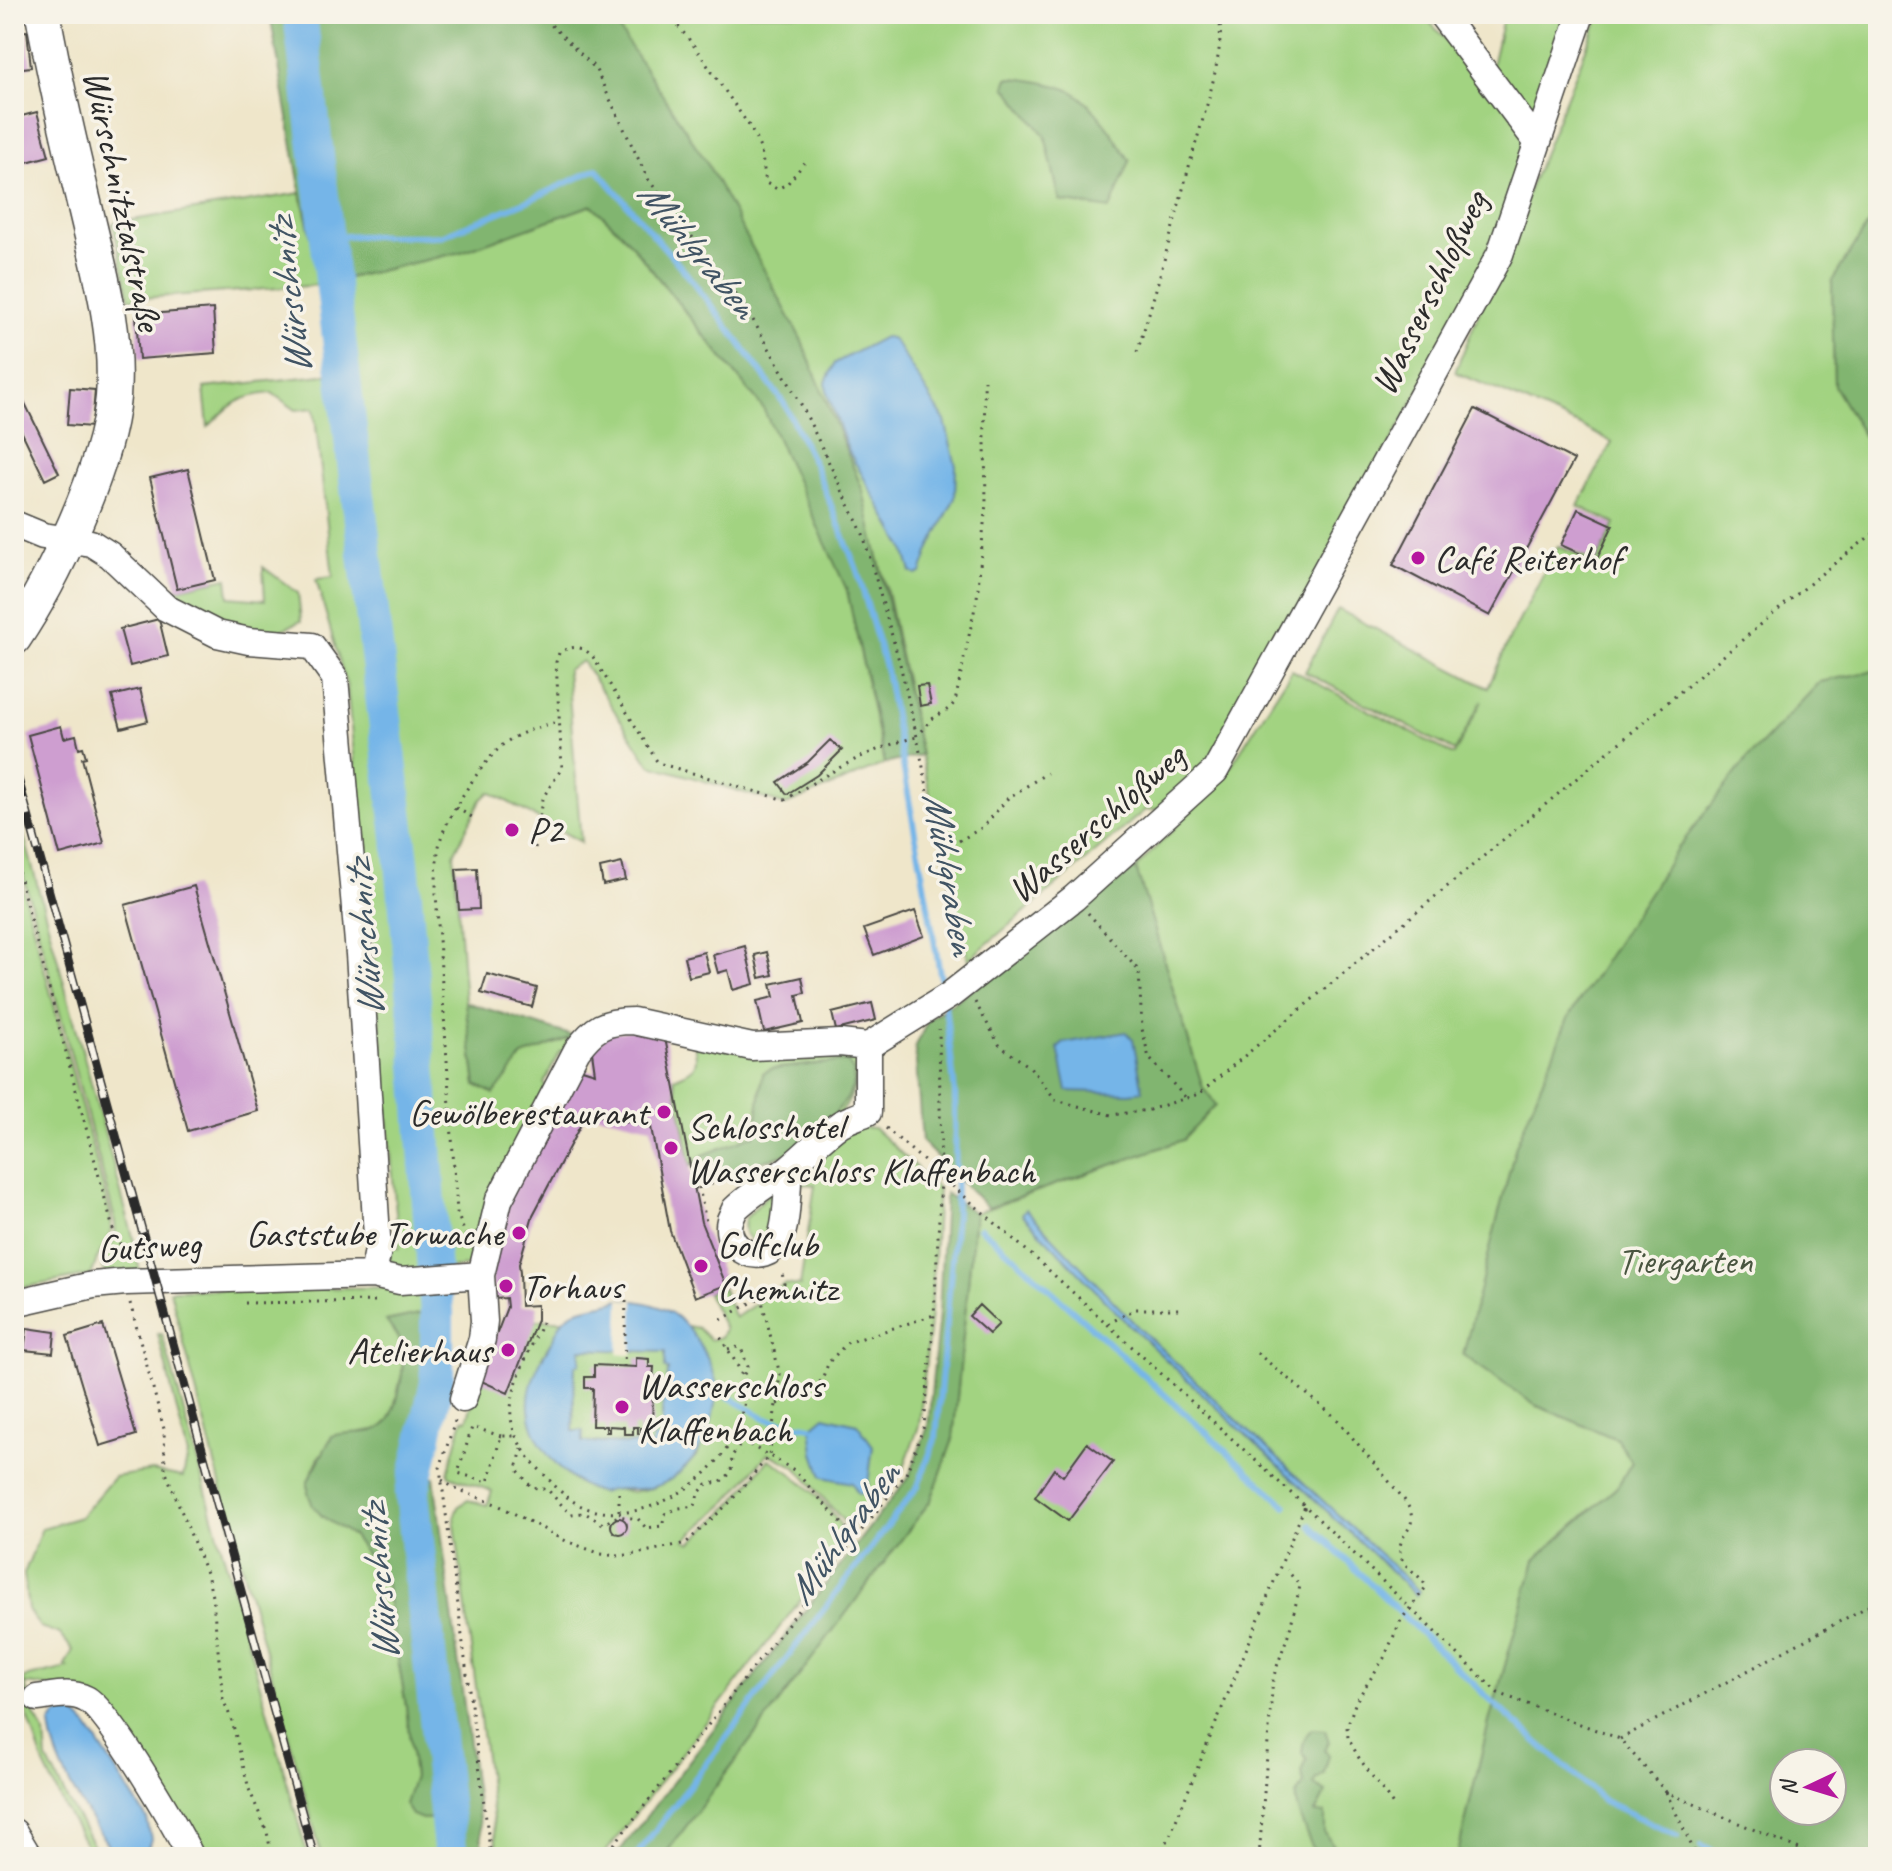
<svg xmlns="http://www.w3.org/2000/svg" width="1892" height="1871" font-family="Caveat,sans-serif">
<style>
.green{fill:#a2d381;stroke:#667f56;stroke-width:2}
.forest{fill:#81b56f;stroke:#56704d;stroke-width:2;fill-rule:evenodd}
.water{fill:#74b5e8;stroke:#50708a;stroke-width:2;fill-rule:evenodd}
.pier{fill:#efe6ca}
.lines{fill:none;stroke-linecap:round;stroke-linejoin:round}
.stream{stroke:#74b5e8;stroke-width:6}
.river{stroke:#74b5e8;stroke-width:34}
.building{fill:#ce9ed0}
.minor-casing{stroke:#484743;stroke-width:29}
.major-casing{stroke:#484743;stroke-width:37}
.path{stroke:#484743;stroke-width:3;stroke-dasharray:2 6;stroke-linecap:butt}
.minor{stroke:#fff;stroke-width:26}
.major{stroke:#fff;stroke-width:34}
.rail-casing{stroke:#2b2b2b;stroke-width:9}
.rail{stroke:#f7f3e8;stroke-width:6;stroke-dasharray:18;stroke-linecap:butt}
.poi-dot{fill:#b5179e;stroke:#f7f3e8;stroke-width:3}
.labels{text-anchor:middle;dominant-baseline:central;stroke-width:7;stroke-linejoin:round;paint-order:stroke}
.street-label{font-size:38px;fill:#2b2b2b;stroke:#f7f3e8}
.poi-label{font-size:38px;fill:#2b2b2b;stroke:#f7f3e8;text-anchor:start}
.park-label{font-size:38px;fill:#495540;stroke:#f7f3e8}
.water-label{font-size:40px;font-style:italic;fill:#415464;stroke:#f7f3e8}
</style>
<rect width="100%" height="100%" fill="#f7f3e8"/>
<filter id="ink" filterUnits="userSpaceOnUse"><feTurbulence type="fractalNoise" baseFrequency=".0125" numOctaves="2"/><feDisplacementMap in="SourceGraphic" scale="16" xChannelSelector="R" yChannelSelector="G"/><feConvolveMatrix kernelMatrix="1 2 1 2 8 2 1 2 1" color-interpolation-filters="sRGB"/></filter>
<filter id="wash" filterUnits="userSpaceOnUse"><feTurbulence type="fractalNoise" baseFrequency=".006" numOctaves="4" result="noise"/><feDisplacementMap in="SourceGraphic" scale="32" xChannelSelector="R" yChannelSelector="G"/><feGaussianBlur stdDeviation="1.8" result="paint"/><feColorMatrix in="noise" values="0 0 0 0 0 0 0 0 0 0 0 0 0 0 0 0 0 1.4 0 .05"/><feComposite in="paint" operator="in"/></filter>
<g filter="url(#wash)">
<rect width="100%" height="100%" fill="#efe6ca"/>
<path class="green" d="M587,14H1422L1484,80L1493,61L1504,14H1577L1504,234L1214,769L1167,809L1145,810L968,960L921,755L886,587L870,527Z
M1600,14H1878V209L1832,282L1834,386L1878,460V670L1820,682L1535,1405L1617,1439L1632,1462L1617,1487L1535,1560L1489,1722L1457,1857H663L931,1500L953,1439L975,1213L1183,1140L1215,1105L1203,1088L1136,868L1225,775L1292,670L1454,755L1482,701L1455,751L1305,672L1338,609L1488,688L1509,640L1558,546L1596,563L1615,524L1578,506L1612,442L1583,427L1455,372Z
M301,193L322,284L461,252L592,205L626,238L763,408L807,498L847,590L884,764L786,805L650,765L582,661L567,670L581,842L490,792L481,800L454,854L465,1002L476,1085L494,1093L523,1056L574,1036L566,1050L560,1052L544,1083L548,1093L474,1260L468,1266L399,1274L392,1267L388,1249L399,1248L372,931L347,688L316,579L333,577L314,408L296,410L272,393C239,396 232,403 208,427L204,388L332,374L321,285L129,299L113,223Z
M263,567L298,593L301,621L273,634L246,632L170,600L177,589L227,578L229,597L265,600Z
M14,799L133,1237L140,1272L106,1273L102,1268V1257C116,1244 117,1234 114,1216L14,841Z
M14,857L111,1216C112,1240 109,1236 99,1255C95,1261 95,1268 91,1275L14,1289Z
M694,1042L846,1052L858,1061C858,1105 834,1121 804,1149L853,1071L847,1061L771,1069L763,1073L755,1135L703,1155L691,1165L674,1078C698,1068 698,1067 694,1042Z
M859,1127L874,1128L938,1188L931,1313L919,1426L902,1472L859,1524H846L796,1467L768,1453L729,1500L685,1540L691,1543L732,1504L769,1459C796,1474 838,1510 847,1540L602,1857H498L454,1517L458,1507L468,1500L487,1505L492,1491L449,1476L448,1473L463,1419L467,1420L479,1380L537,1320H564L542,1357L546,1451L574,1481L632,1492L653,1488L670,1480L684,1468L698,1454L718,1391L709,1363L687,1326L698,1328L710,1340L721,1337L725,1329L707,1293L722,1287L735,1318L784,1284L800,1286L815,1185L788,1182L843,1136Z
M779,1182L770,1237L758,1244C745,1239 743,1232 745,1219Z
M425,1287L424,1313L387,1321L402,1345L403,1360L402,1374L391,1419L380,1429L361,1432L320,1455L308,1481V1493L322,1516L353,1536L385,1581L406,1706L414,1777L406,1804L423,1819L441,1818L446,1857H322L236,1545L170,1290Z
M158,1334H162L308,1857H202L102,1703L52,1687L25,1684L34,1715L45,1734L47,1759L68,1801L100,1857H93L65,1809L44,1765L25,1708L24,1678L68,1668L65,1666L73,1650L60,1634L40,1627L28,1610L24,1574L42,1528L80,1517L114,1477L152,1471L183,1477L188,1455Z
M581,1349L665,1352V1367L668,1368L667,1400H663L661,1438L653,1445L582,1442V1432L573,1431L575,1364Z"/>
<path class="forest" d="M270,14H609L706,161L801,339L863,491L921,755L885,764L847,590L763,408L626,238L592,205L461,252L321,284L301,193Z
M1008,78C1023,78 1063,85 1075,93C1096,107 1117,140 1130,161L1110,209L1060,201L1045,136L1005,86Z
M1878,209V460L1834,386L1832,281Z
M1878,670V1857H1457L1489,1722L1535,1560L1617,1487L1632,1462L1617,1439L1535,1405L1463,1355L1516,1145L1568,1018L1678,848L1747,759L1820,682ZM1832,1763V1811H1784V1763Z
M1136,868L1203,1088L1216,1105L1183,1140L988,1208L922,1142L915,1048L928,1020L1039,942Z
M465,1002L574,1036L523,1056L494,1094L476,1085Z
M847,1061L853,1071L854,1083L847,1099L804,1149L728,1172L691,1165L703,1155L755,1135L763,1073L771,1069Z
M945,1193L975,1213L953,1439L931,1500L663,1857H615L909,1476L928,1426L939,1312Z
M424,1313L423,1377L405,1494L407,1555L441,1818L422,1819L412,1815L405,1804L414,1777L406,1706L385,1581L353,1536L322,1516L313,1506L308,1493V1481L332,1436C348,1430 369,1436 382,1427C398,1417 405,1367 402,1348C401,1339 392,1329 386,1321Z
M423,1474L434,1477L484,1857H459C454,1776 443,1694 432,1614C426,1569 412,1519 423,1474Z
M1312,1729L1325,1730L1329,1742L1324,1749L1329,1755L1324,1774L1315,1780L1314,1785L1326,1792L1315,1813H1325V1833L1335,1849L1342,1848L1355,1857H1319C1311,1848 1293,1805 1296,1795C1298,1791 1302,1788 1304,1784L1301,1772L1307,1759L1302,1753C1303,1743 1304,1736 1312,1729Z"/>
<path class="water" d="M884,337L891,338L898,346L945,421L956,466L955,498L929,550L921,573L916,575L911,572L904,549L848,450L827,393L826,382L835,363Z
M1126,1032L1133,1039L1143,1091L1130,1093L1067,1091L1058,1048L1064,1043Z
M1026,1209L1138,1327L1419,1591L1416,1595L1126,1322L1022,1214Z
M620,1299C639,1301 661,1304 677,1317C695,1331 715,1367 718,1391C718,1396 715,1403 714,1409C709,1438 697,1462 671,1479C643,1497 626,1483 601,1493C567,1484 532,1446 529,1409C527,1387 538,1365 549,1346C554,1338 558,1326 564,1319C580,1303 604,1307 620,1299ZM581,1349L665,1352V1368L668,1369L667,1399H663L661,1438H653L652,1445L583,1442V1431H573L575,1365L580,1364Z
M824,1416L857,1424L873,1446L867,1492L859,1494L852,1483L822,1477L814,1453L811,1427Z
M65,1711L76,1715L88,1727L147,1819L151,1839L145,1857H116C91,1819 54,1770 50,1724L56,1716Z"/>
<path class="pier" d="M620,1299L634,1300L632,1355L618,1354Z"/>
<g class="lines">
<path class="stream" d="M327,236H441L525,202L597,169L686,273L736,338L785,405L816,468L857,570L886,670L943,990
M980,1228L1018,1260L1286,1506
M718,1391L767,1419L811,1427
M1310,1525L1491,1701L1604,1801L1678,1836
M1701,1846L1725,1857
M635,1857L918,1486L936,1437L956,1214L955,1093L945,1005"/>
<path class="river" d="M300,14L402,861L416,1024L437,1313V1382L412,1493L451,1857"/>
</g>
<g id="blocks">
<path class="building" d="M27,31L31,67L14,69V32Z
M37,112L49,156L23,163L14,129V118Z
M213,309L216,353L139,359L136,315Z
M70,388L95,390L92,427L67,425Z
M19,391L59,473L45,480L14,416V394Z
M1475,409L1574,460L1490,616L1393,565Z
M188,469L215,580L177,589L150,478Z
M1578,509L1613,525L1596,561L1561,545Z
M159,619L168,656L130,666L120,629Z
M927,685L931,704L920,706L917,686Z
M140,689L148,721L121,728L112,696Z
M61,726L64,738L76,735L79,748L83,747L86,757L82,758L104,843L60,855L28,735Z
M830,740L842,750L817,775L787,794L778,782L808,762Z
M622,863L626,880L603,885L600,868Z
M477,868L479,909L459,910L456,869Z
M194,886L258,1111L188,1131L125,905Z
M915,911L924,936L874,955L864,929Z
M745,946L754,984L733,990L728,970L718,973L713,955Z
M704,952L709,972L689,977L684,957Z
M767,952L773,975L760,978L755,955Z
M487,974L537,988L532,1007L481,993Z
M802,977L805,993L797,995L803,1023L764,1032L757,1001L774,997L771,984Z
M872,1003L876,1020L836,1030L832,1013Z
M633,1030L665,1038L701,1222L726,1285L695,1297L670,1231L651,1127L587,1113L533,1215L519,1264L520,1273L521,1306L537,1305V1320L508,1393L479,1380L507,1307L506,1298L494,1299L490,1263L504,1205L579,1068L595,1073L592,1052L608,1034Z
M979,1305L999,1324L989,1334L969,1316Z
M103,1325L136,1435L100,1446L67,1336Z
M27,1328L55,1332L53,1353L24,1350Z
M636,1358L649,1359V1367H654L653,1379H662V1388H653L652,1428H641V1434H638V1427H633V1434H624V1427L609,1426V1432H606V1426H592L593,1388H585V1377H594V1365L636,1367Z
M1087,1443L1113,1462L1068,1521L1035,1497L1054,1469L1063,1476Z
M611 1526a8 8 0 1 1 16 0a8 8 0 1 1-16 0Z"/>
</g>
</g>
<g filter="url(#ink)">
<use href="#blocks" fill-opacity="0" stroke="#484743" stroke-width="2"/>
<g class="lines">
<g class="minor-casing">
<path id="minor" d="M1441,14L1537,142
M14,524L43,536L91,543L110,555L166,608L217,634L249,641L312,646L335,678L359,954L377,1236L378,1250L373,1275
M789,1168C787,1187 788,1225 779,1241C764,1269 722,1250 730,1220C731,1218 734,1211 735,1209C750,1194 772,1182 789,1168C806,1154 822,1137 840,1124C848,1119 859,1116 868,1112V1046
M14,1303L93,1285L126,1282L373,1275L400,1281L481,1275
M463,1399L482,1339L484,1321L481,1275L499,1200L577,1050C594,1028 604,1021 633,1021L752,1047L840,1043L868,1046L950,995L1074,898L1215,771L1500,254L1581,14
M37,1698C54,1696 70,1691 86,1699C109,1710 177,1829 191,1857
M14,1832L29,1857"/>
</g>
<g class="major-casing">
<path id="major" d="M14,638C53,580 107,467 113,397C118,334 100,271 86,211C70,145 55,80 43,14"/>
</g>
<path class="path" d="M540,14L595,68L648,179L745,306L802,406L863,534L900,664L917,737L961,957
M668,14L692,43L750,127L761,150L766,183L777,189L787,184L807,160
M1137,352C1157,290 1173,226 1190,163C1199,130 1229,44 1218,14
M922,731L932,719L950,708L955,702L977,598L986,503L984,380
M456,808L472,817
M952,845L983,827L1008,798L1047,773
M535,848L542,799L562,768L556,662L559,653C573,645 582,645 593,657L658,763L785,800C826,774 870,748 917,737
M14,857L113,1229L127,1259
M1088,913L1139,971L1142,1029L1149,1058L1186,1098
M975,1002L1000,1046L1030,1067L1056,1100L1111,1115L1149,1110L1199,1094L1826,570L1878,530
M886,1128L1042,1264L1305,1506L1498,1693L1620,1739L1666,1792L1818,1857
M699,1187L706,1222
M695,1188L728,1180L731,1183
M466,1236L457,1213L436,893C436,875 436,856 441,838C449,813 486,755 508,741C523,731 542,726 560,721
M130,1303L164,1429L165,1470L208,1578L213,1601L223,1699L232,1721L249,1789L267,1832L272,1857
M245,1303L381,1301
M721,1320L784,1284L782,1272
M542,1322C531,1349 514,1378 511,1408C509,1431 523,1452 538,1468C557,1488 572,1508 602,1512C665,1521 746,1458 745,1392C745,1372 730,1354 720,1337
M1108,1324L1135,1309H1179
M728,1349L735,1347L741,1348L748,1367L743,1376
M1257,1353L1336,1418L1403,1498C1425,1529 1398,1529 1400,1552C1401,1568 1421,1573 1426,1587L1401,1620L1384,1658L1356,1701L1347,1727L1348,1738L1359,1758L1394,1806
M624,1367L626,1300
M777,1404L803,1393L821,1381L829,1362L847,1343L934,1315
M455,1421L440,1468L491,1857
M501,1436L472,1427L458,1473L488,1482L501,1436H516
M736,1437L794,1470L856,1539
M522,1448L517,1469L531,1487L547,1489L570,1514L585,1513L603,1524L618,1516L638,1519L646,1528L662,1526L665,1514L679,1508L695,1506L698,1494L707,1484L720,1482L731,1473L732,1456L743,1441
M442,1480L454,1488L498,1505L566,1541L601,1554L617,1556L636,1554L686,1543L730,1502L769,1456L780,1375L761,1297
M619,1519V1490
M1620,1739L1878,1601
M1666,1792L1697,1857
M604,1857L906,1474L924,1426L934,1315L941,1178L939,1029
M1161,1857L1305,1506
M1259,1857L1273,1678L1290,1629L1300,1586L1287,1570"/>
<use href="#minor" class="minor"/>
<use href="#major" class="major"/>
<g class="rail-casing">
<path id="rail" d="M14,764L314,1857"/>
</g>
<use href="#rail" class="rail"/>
</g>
</g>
<g class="poi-dot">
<circle cx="1418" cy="558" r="8"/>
<circle cx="512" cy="830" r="8"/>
<circle cx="664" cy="1112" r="8"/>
<circle cx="671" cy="1148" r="8"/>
<circle cx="519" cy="1233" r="8"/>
<circle cx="701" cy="1266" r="8"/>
<circle cx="506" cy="1286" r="8"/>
<circle cx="508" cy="1350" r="8"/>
<circle cx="622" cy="1407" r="8"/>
</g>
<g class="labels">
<g class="street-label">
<text transform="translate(123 200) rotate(78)">Würschnitztalstraße</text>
<text transform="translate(1429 293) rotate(-64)">Wasserschloßweg</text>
<text transform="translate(1096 823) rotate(-41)">Wasserschloßweg</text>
<text transform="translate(149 1246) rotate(-3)">Gutsweg</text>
</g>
<g class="poi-label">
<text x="1434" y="558">Café Reiterhof</text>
<text x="528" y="830">P2</text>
<text x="648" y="1112" text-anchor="end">Gewölberestaurant</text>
<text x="687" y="1126">Schlosshotel<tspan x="687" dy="44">Wasserschloss Klaffenbach</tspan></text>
<text x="503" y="1233" text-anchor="end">Gaststube Torwache</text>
<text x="717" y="1244">Golfclub<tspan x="717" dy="44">Chemnitz</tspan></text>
<text x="522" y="1286">Torhaus</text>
<text x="492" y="1350" text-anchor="end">Atelierhaus</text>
<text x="638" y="1385">Wasserschloss<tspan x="638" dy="44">Klaffenbach</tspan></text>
</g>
<g class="park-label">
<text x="1685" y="1260">Tiergarten</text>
</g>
<g class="water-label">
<text transform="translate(698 249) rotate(51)">Mühlgraben</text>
<text transform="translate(289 297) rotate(-97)">Würschnitz</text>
<text transform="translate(950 873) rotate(80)">Mühlgraben</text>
<text transform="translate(364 939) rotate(-95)">Würschnitz</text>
<text transform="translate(843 1533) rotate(-54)">Mühlgraben</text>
<text transform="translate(379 1583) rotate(-95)">Würschnitz</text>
</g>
</g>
<rect width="1892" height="1871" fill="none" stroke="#f7f3e8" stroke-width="48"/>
<g transform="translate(1808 1787) rotate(266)"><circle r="38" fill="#f7f3e8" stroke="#a5a39c" stroke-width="2"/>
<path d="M0-6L14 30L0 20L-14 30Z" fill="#b5179e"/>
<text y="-12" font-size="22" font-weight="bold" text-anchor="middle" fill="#2b2b2b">N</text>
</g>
</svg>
